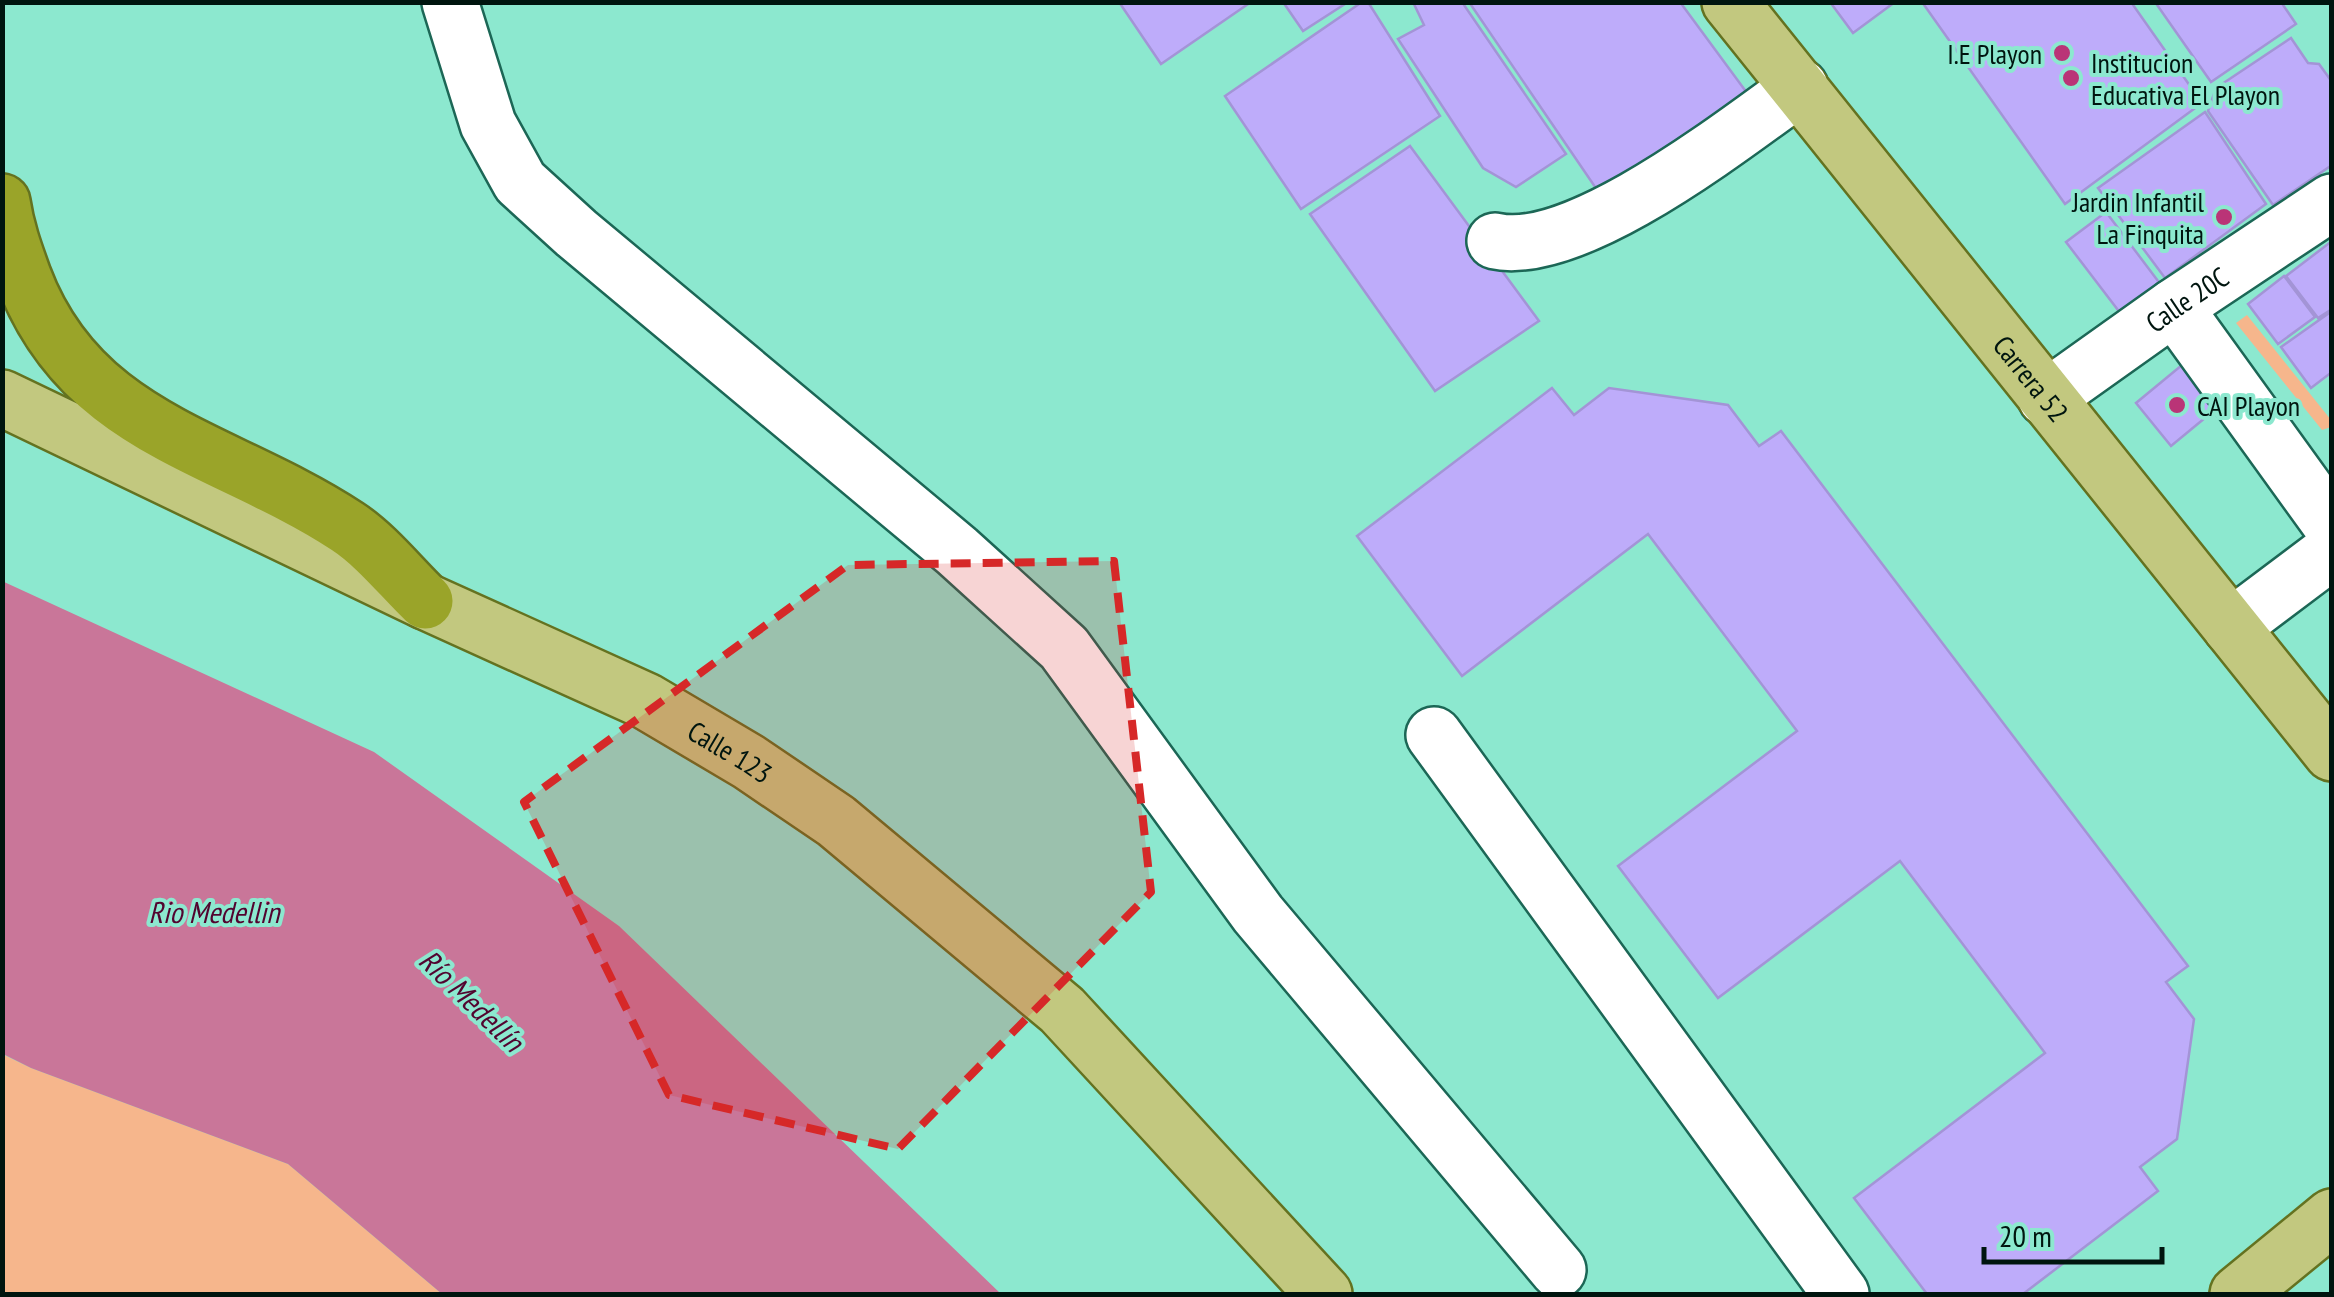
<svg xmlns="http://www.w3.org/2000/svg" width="2334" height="1297" font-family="'PT Sans Narrow',sans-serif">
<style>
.green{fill:#f6b68c}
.water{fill:#c97699}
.building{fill:#beacfa;stroke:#a394d6;stroke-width:2.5}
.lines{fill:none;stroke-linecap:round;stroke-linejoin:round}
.minor-casing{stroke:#1c6756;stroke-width:60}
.major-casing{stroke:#647220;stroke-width:60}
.highway-casing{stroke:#647220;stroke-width:60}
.minor{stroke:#fff;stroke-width:55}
.major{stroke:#c2c87f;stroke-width:55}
.highway{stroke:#9aa429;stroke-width:55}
.marked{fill:#d62828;fill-opacity:0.2;stroke:#d62828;stroke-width:8;stroke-dasharray:20 12;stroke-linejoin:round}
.poi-dot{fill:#ba3477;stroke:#8ce8cf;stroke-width:4}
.labels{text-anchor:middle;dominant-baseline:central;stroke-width:8;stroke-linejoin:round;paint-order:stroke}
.poi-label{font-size:28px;fill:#00150f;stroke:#8ce8cf;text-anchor:end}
.street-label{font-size:28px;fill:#00150f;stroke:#8ce8cf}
.water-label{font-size:30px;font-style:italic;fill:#52042f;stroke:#8ce8cf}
</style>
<rect width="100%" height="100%" fill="#8ce8cf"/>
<path class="green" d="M2247,315L2331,420V427L2322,430L2236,323Z
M2,1054L31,1068L288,1164L442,1294H3Z"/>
<path class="water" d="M2,581L374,752L619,926L1001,1294H442L288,1164L31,1068L3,1054Z"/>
<path class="building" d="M1119,2H1251L1161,64Z
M1283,2H1348L1303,31Z
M1362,2H1368L1440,116L1301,209L1225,96Z
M1413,2H1462L1566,154L1516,187L1483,168L1398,39L1424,25Z
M1469,2H1680L1750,97L1606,203Z
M1830,2H1895L1853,33Z
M1922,2H2131L2202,103L2065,204Z
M2155,2H2281L2296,24L2211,82Z
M2291,38L2308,63L2319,64L2332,82V165L2273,205L2208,111L2216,88Z
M2205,112L2266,204L2165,278L2098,188Z
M1410,146L1539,321L1435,391L1310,214Z
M2106,212L2161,285L2121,314L2066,242Z
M2332,241V309L2318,318L2286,276Z
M2284,276L2315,317L2278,344L2248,304Z
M2332,311V372L2311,388L2281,347Z
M2182,365L2217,408L2171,446L2136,403Z
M1552,388L1574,415L1609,388L1728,405L1759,446L1781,431L2188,966L2166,982L2194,1019L2177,1139L2140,1167L2158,1191L2023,1294H1927L1854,1198L2045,1053L1900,861L1718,998L1618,866L1797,731L1648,534L1462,676L1357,536Z"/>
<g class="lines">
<g class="minor-casing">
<g id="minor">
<path d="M450,2L488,124L520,182L576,233L957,551L1064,648L1258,914L1558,1270"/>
<path d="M1495,241C1576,259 1734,134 1800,87"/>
<path d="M2174,307L2332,526"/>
<path id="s1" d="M2046,398L2174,307L2332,202"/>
<path d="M2231,627L2332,551"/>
<path d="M1434,735L1841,1294"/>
</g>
</g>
<g class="major-casing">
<g id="major">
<path id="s2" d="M1730,2L2332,753"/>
<path id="s3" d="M2,398L425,601L646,701L749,762L836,821L1062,1010L1324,1294"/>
<path d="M2238,1294L2332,1217"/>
</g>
</g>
<g class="highway-casing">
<path id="highway" d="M2,202C6,229 14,251 23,276C81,431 224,446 347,527C376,546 401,578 425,601"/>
</g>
<use href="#minor" class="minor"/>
<use href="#major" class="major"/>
<use href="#highway" class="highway"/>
</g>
<path class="marked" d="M1114,561L1151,892L898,1149L669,1095L524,802L848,565Z"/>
<g class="poi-dot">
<circle cx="2062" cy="53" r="10"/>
<circle cx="2071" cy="78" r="10"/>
<circle cx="2224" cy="217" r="10"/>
<circle cx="2177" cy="405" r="10"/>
</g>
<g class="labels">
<g class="poi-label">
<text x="2042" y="53">I.E Playon</text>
<text x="2091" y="62" text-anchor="start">Institucion<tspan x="2091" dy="32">Educativa El Playon</tspan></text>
<text x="2204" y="201">Jardin Infantil<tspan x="2204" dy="32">La Finquita</tspan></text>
<text x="2197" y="405" text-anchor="start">CAI Playon</text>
</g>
<g class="street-label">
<text stroke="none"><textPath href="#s1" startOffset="172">Calle 20C</textPath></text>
<text stroke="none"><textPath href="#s2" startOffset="482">Carrera 52</textPath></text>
<text stroke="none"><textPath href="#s3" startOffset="810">Calle 123</textPath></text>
</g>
<g class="water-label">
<text x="214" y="911">Rio Medellin</text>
<text transform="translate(472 1000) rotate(44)">Río Medellín</text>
</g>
</g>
<rect width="2334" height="1297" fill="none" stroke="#00150f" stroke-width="10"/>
<path d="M1984 1247v15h178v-15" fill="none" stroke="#00150f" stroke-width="5"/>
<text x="1999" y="1247" font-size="30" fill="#00150f" stroke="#8ce8cf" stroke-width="8" paint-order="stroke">20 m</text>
</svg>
